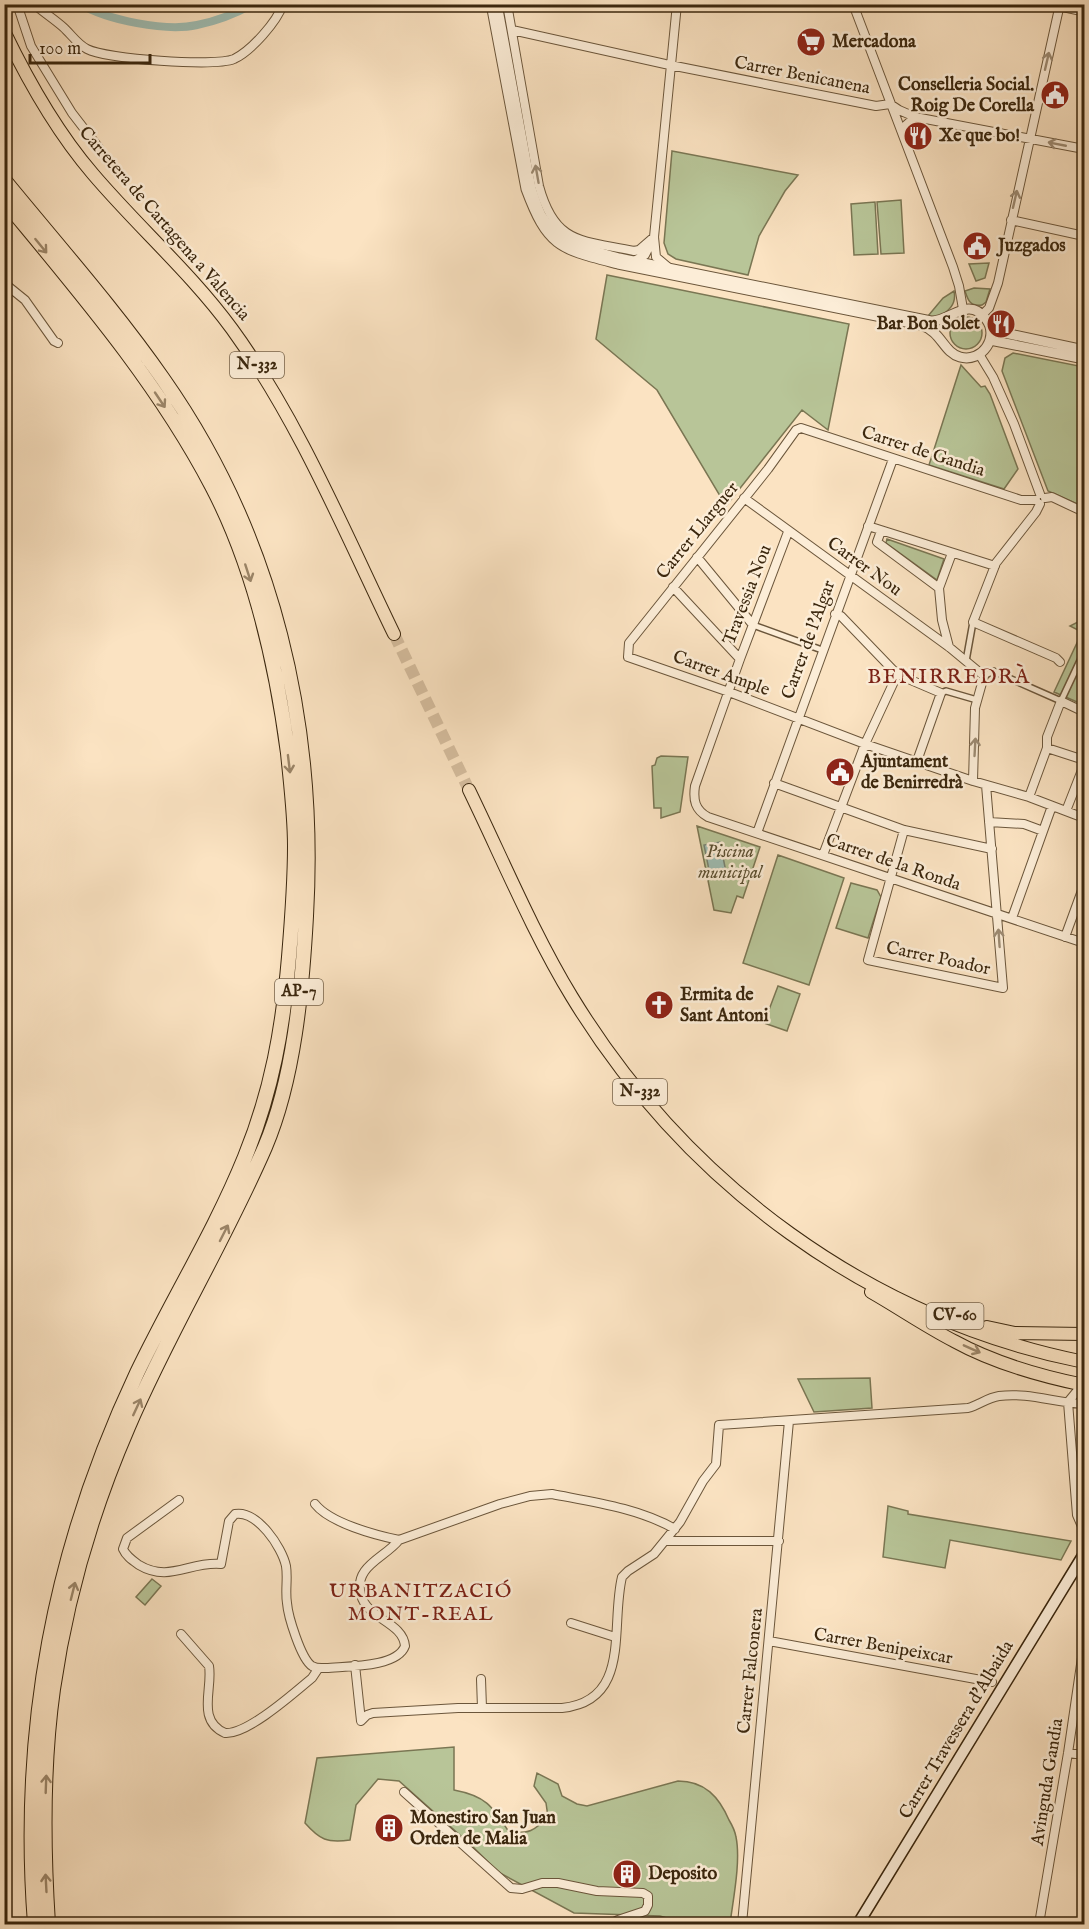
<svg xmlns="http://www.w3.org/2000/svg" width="1089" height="1929" font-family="'IM FELL English',serif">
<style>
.green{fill:#b8c598;stroke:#7a7653;stroke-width:1.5}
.water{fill:#9fbeb4;stroke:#778272;stroke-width:1.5}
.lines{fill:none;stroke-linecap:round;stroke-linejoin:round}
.canal{stroke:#9fbeb4;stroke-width:8}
.trunk-tunnel{stroke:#d5bd9e;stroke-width:12;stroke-dasharray:12 6;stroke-linecap:butt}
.pedestrian-casing{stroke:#6b563b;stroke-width:8}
.minor-casing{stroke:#6b563b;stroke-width:10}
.tertiary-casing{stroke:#6b563b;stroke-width:11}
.secondary-casing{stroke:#3b270e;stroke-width:13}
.trunk-casing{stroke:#3b270e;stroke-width:14}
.motorway-casing{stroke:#3b270e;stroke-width:16}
.pedestrian{stroke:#fcedd7;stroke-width:5}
.minor{stroke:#fcedd7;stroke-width:8}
.tertiary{stroke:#fcedd7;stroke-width:9}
.secondary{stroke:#fcedd7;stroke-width:10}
.trunk{stroke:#fbe3c2;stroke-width:12}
.motorway{stroke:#fbe3c2;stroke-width:14}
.oneway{stroke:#9c8a72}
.oneway2{stroke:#9b8568}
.labels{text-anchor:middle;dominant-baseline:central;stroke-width:5;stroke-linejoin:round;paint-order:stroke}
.shield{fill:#fcedd7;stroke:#75624a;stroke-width:1.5}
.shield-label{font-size:16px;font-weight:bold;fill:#3b270e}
.poi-label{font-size:18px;font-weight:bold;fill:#3b270e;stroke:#fcedd7;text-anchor:start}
.street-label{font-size:18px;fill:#3b270e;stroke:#fcedd7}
.park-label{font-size:18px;font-style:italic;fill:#5a4e30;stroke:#fcedd7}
.neighbourhood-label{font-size:20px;letter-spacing:1.5px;fill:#7a1f14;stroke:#fcedd7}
.quarter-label{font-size:21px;letter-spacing:1.5px;fill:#7a1f14;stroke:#fcedd7}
</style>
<rect width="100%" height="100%" fill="#fbe3c2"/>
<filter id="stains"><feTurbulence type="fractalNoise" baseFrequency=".00333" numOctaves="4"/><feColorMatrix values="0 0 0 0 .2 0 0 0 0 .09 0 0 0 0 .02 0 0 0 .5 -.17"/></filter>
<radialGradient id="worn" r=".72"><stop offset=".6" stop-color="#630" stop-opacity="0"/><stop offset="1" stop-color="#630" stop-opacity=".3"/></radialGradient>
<path class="green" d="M672,151L798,175L785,191L759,236L748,275L676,259L668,254L664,243Z
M901,200L904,253L881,254L877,202Z
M875,202L878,254L854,255L851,204Z
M989,263L985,278L976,281L969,264Z
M607,275L849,324L828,430L802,410L726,506L657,390L596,339Z
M974,288L990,289L986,302L982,305C970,307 968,300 965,291Z
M954,291C957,305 948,311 938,318L928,316L943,298Z
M950 333a16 16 0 1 1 32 0a16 16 0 1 1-32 0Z
M1013,353L1084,367V507L1048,491L1002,371L1005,358Z
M961,365L981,387L985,386L990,394L1018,469L1004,489L929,465Z
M887,539L944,559L937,580L886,543Z
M1084,599V705L1054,692L1082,632L1070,626L1084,619L1080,609Z
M661,756L688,757L680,812L661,818V808H654L652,766L655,765L657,758Z
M697,826L760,847L743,898L737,896L731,913L714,910Z
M778,855L844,878L809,985L743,963Z
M851,883L877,890L881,897L868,938L836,928Z
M778,986L800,994L787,1031L764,1023Z
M870,1378L872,1408L814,1412L798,1379Z
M888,1506L908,1511V1514L1071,1541L1061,1560L950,1540L945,1568L883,1557Z
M152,1579L161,1586L145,1605L136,1597Z
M454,1747V1790C486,1796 492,1806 509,1832C529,1834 534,1831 548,1817L546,1803L534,1786L537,1773L558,1784L562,1796L577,1804L587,1806L678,1781C705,1781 719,1797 729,1820C732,1825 735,1831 736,1837C741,1861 733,1900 730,1924H687L660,1916L574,1913L498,1872L470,1844L399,1781L378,1779L356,1805L350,1840C327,1843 320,1840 305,1823L317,1758Z"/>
<path class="water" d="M720,842L726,872L710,875L704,845Z"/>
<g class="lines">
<path class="canal" d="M80,4C107,20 166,32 197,25C217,21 235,14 253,4"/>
<path class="trunk-tunnel" d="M394,634L469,790"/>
<g class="pedestrian-casing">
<path id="pedestrian" d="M753,625L822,650
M966,661L973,622
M984,676L993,671L1061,701L1084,652
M941,693L946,691L977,700"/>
</g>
<g class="minor-casing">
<path id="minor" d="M17,4L31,46L72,113L99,148
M34,4C43,12 54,19 63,27C71,34 77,44 87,49C106,59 215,67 234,59C251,51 277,22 283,4
M507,4L539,186C555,245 582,240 634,251L639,250L654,237
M853,4L953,267L959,286L963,309
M512,30L665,64L876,106L890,104L899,110L915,117L1084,149
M904,135L905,126L915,117
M1011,220L1084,236
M634,261L645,255L652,241
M668,267L656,257L654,237L677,4
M4,283L25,300L54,341L58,343
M982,315L989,308L998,283L1060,4
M979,354L993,377L1014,424L1040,494
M744,498L949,647L984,676L975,708L973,781
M1045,498L1052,497L1084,512
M1036,500H1021L801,428L796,430L768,469L629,643L628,657L729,692L865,744L973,781L1029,797L1084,818
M1040,504L1036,512L996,563L973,622L1056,658L1060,662
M868,526L995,566
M881,531L877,542L939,588L952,553
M788,532L740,659L695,786C693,800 695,810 708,817L1084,943
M697,557L753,625
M673,587L740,659
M939,588L942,620L949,647
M835,614L841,616L893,670L906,678L941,693L917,761
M1047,748L1084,760
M774,783L904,830L992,849
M1029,797L1047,748V737L1061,701L1084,712
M1066,811L1084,765
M989,822L1024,824L1043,831
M904,830L868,960L1003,988L986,785
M757,833L893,459
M823,855L865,744L898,673
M1012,918L1052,806
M1065,937L1084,885
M1068,1402L1077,1515L1084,1531
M1068,1402L1082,1385
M1083,1452H1084
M179,1500L127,1538L123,1549C126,1556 132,1560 139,1565C169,1583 190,1561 221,1564L229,1521L235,1514C257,1510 282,1547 286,1566C288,1578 285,1591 287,1603C288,1616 301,1659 312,1666C317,1669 321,1668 326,1668C345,1666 397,1668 405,1646C403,1622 367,1619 361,1595C353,1566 385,1558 399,1540C375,1535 330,1523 315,1504
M399,1540L500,1504L530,1496L552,1494C593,1502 638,1508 675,1529
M666,1541H779
M571,1623L615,1637
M181,1634L209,1666C213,1689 196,1720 225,1733C247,1735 294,1693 312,1678L318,1669
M769,1641L992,1682
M355,1665L361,1721L367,1715L373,1713L458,1708H562C632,1701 610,1626 622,1577L628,1571L654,1554L680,1522L703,1481L716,1464L719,1425L968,1408C979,1405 987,1398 999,1396C1028,1392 1056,1403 1084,1404
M481,1679L482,1708
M1068,1753L1084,1755
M404,1792L511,1888L522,1889L542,1883H558L597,1891L643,1893L648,1896V1905L645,1911L618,1920L610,1924
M742,1924L789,1421
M1039,1924L1068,1753L1084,1644"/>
</g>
<g class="tertiary-casing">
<path id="tertiary" d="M491,4L526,189C548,248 560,249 618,264L921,325C942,332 943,352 960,357C982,363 1000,337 986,319C968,295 950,322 931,321L619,258C590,250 558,244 541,215C537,207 534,197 531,188L497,4
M1051,4L1084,11
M991,330L1084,350
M990,340L1084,359"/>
</g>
<g class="secondary-casing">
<path id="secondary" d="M858,1924L1084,1554"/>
</g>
<g class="trunk-casing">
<path id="trunk" d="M4,31C28,81 56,131 93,174C138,227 191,273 232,329C299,421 345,533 394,634
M469,790C502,858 533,933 572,997C686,1184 869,1319 1084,1362
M871,1292C899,1308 925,1326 954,1341C994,1363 1040,1376 1084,1385
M987,1327L1015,1333L1084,1334"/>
</g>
<g class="motorway-casing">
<path id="motorway" d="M4,180C58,246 115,310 163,379C274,537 317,725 306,916C302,990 294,1079 265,1147C224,1242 169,1331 128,1427C92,1510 66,1599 53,1689C42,1767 43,1847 48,1924
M4,200C79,291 157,381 212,486C255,568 276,662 288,753C291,784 295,815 295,846C295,883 292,921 289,957C283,1028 272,1091 245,1157C215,1231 172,1300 137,1373C54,1549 20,1730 35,1924"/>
</g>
<use href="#pedestrian" class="pedestrian"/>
<use href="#minor" class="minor"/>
<use href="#tertiary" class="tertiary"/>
<use href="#secondary" class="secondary"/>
<use href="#trunk" class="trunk"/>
<use href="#motorway" class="motorway"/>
</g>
<defs><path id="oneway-shaft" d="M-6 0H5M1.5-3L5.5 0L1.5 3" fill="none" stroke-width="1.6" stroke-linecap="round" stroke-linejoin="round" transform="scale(1.5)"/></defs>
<g class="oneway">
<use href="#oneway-shaft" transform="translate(1047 61) rotate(-77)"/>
<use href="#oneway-shaft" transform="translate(1057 144) rotate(-169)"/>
<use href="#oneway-shaft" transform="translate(537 174) rotate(-100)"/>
<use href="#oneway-shaft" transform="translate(1015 199) rotate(-77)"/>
<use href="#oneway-shaft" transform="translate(975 747) rotate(-87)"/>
<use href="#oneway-shaft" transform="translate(999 938) rotate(-94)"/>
</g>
<g class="oneway2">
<use href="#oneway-shaft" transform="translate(41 246) rotate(51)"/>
<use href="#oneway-shaft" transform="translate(160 400) rotate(56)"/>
<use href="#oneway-shaft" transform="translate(248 573) rotate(72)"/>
<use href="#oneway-shaft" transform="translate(289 764) rotate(83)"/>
<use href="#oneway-shaft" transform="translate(224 1233) rotate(-63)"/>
<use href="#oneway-shaft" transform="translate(972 1349) rotate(24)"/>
<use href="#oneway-shaft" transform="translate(137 1407) rotate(-65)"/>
<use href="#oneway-shaft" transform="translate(73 1591) rotate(-76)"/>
<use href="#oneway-shaft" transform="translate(46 1784) rotate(-88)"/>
<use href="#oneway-shaft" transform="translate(46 1883) rotate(-93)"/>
</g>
<defs>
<g id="supermarket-disc" transform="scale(1.5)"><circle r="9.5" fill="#8f2418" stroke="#fcedd7"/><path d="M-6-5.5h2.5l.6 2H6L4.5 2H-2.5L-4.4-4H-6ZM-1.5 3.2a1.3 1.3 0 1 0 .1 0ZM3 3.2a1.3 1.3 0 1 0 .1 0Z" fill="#fff"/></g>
<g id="civic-disc" transform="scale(1.5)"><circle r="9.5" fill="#8f2418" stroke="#fcedd7"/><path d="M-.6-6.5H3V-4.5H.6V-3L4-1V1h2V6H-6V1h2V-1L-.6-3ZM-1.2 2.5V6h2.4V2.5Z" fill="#fff"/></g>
<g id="restaurant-disc" transform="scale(1.5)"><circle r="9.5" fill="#8f2418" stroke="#fcedd7"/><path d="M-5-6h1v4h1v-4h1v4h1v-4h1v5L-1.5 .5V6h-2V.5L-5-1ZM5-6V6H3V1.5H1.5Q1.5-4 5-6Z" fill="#fff"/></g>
<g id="church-disc" transform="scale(1.5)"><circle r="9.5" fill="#8f2418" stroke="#fcedd7"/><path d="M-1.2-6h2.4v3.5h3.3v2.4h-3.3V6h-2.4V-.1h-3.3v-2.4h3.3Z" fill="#fff"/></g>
<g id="building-disc" transform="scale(1.5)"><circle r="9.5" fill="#8f2418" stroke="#fcedd7"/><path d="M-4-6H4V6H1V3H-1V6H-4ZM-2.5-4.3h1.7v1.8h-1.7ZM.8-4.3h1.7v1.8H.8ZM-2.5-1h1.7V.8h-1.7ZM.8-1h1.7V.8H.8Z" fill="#fff"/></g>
</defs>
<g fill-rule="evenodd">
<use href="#supermarket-disc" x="811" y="42"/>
<use href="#civic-disc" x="1055" y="95"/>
<use href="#restaurant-disc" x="918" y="136"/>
<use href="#civic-disc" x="977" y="246"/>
<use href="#restaurant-disc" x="1001" y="324"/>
<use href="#civic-disc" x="840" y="772"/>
<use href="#church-disc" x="659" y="1005"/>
<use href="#building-disc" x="389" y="1828"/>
<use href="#building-disc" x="627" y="1874"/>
</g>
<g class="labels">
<g class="shield">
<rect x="230" y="352" width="54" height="26" rx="4.5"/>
<rect x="275" y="979" width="48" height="26" rx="4.5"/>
<rect x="613" y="1079" width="54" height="26" rx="4.5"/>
<rect x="926.5" y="1303" width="57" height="26" rx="4.5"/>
</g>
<g class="shield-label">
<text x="257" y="365">N-332</text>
<text x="299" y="992">AP-7</text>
<text x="640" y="1092">N-332</text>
<text x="955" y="1316">CV-60</text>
</g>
<g class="poi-label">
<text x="832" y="42">Mercadona</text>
<text x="1034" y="85" text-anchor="end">Conselleria Social.<tspan x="1034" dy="21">Roig De Corella</tspan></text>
<text x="939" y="136">Xe que bo!</text>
<text x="998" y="246">Juzgados</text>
<text x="980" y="324" text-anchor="end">Bar Bon Solet</text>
<text x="861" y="762">Ajuntament<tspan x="861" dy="21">de Benirredrà</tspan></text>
<text x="680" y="995">Ermita de<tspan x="680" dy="21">Sant Antoni</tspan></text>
<text x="410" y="1818">Monestiro San Juan<tspan x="410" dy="21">Orden de Malia</tspan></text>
<text x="648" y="1874">Deposito</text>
</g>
<g class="street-label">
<text transform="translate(802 76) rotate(11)">Carrer Benicanena</text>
<text transform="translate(164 224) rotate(49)">Carretera de Cartagena a Valencia</text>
<text transform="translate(923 452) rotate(18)">Carrer de Gandia</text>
<text transform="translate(698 531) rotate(-51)">Carrer Llarguer</text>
<text transform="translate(864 567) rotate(36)">Carrer Nou</text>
<text transform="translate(748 595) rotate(-69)">Travessia Nou</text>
<text transform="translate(809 640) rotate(-70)">Carrer de l'Algar</text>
<text transform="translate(721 674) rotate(20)">Carrer Ample</text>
<text transform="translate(893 863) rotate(19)">Carrer de la Ronda</text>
<text transform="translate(938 959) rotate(12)">Carrer Poador</text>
<text transform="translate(883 1647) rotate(10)">Carrer Benipeixcar</text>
<text transform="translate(751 1671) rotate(-84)">Carrer Falconera</text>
<text transform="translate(957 1730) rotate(-59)">Carrer Travessera d'Albaida</text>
<text transform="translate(1048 1782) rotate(-81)">Avinguda Gandia</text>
</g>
<g class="park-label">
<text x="730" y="852">Piscina<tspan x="730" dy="21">municipal</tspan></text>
</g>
<g class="neighbourhood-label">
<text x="421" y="1591">URBANITZACIÓ<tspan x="421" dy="23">MONT-REAL</tspan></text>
</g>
<g class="quarter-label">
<text x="949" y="677">BENIRREDRÀ</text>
</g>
</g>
<rect width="1089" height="1929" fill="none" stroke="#fbe3c2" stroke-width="24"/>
<rect x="6" y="6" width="1077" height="1917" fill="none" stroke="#3b270e" stroke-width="3"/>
<rect x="12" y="12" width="1065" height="1905" fill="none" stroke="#3b270e" stroke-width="1.5"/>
<path d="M30 54v9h120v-9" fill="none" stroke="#3b270e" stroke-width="3"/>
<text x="39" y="54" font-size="18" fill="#3b270e" stroke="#fcedd7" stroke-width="4.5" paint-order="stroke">100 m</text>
<rect width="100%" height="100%" filter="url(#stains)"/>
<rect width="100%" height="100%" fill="url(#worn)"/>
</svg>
